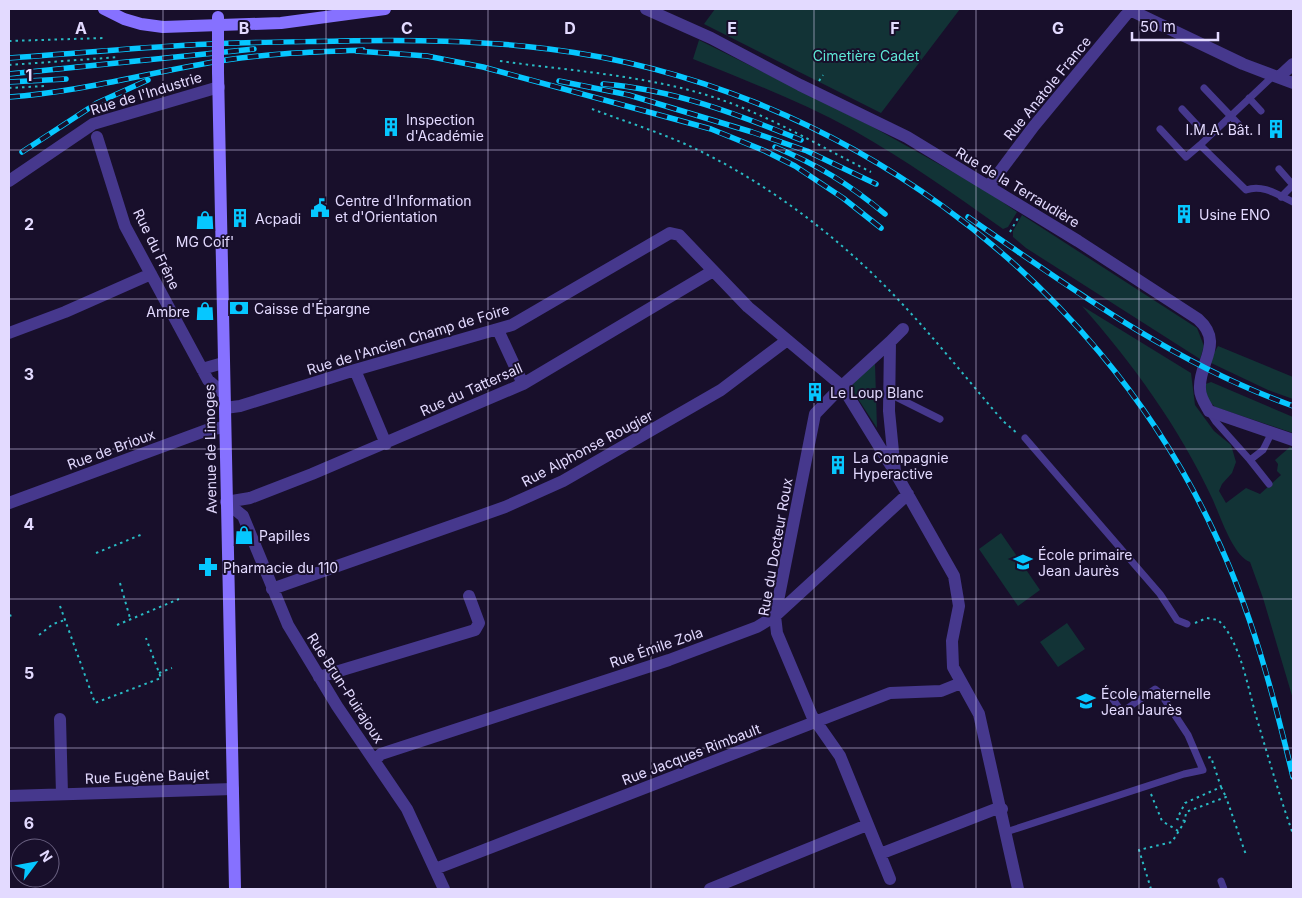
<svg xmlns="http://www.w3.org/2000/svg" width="1302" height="898" font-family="Inter,sans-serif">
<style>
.green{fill:#123336}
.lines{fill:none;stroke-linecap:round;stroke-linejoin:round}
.path{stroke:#29bac4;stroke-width:2;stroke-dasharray:2.5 4;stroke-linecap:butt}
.service{stroke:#46388d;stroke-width:7}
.minor{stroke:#46388d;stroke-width:12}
.secondary{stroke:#8671ff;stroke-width:12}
.rail-casing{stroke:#06c7ff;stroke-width:5.5}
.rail{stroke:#180f2b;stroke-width:4;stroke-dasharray:11;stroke-linecap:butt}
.secondary-bridge{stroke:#8671ff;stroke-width:12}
.grid{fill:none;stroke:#e3daff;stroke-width:1;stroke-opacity:0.55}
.labels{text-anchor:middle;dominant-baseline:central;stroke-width:4;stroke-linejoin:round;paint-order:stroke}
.park-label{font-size:14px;fill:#5ee7d6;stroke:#180f2b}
.street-label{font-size:14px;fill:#e3daff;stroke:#180f2b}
.poi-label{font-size:14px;fill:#e3daff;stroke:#180f2b;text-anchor:start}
.grid-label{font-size:16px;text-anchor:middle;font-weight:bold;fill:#e3daff;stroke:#180f2b;stroke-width:4;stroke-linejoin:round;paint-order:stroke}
</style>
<rect width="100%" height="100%" fill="#180f2b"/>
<path class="green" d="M715,9H960L881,113L704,24Z
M699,40L873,127L985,190L1017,212L1008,227L1003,229C954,194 906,160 853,130C802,102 747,81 693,59Z
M1022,215L1197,328L1204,346L1200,359L1026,248L1013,237V231Z
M1082,306L1191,373L1195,405L1214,431L1231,445L1236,462L1232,473L1222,484L1219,491L1226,503L1246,488L1260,494L1281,475L1277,471L1278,464L1275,460L1290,447L1293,448V699L1263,598L1250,562C1233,556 1220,515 1212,498C1179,427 1133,364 1082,306Z
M1218,346L1293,377V399L1268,390L1209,362Z
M874,363L875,364L877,428L851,388L852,385Z
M1211,382L1293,417V433L1215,407L1207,399L1203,385Z
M1001,533L1040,590L1018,606L979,549Z
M1067,623L1085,649L1058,667L1040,642Z"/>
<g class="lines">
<path class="path" d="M9,41L104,38
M500,61C571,71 645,75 713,97C769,115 819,146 871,172
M9,65L119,57
M819,81L823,75
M9,88L46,86
M592,109C629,123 669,135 704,153C772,187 836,236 889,290C929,331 965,377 1003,421L1018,434
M1010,232L1018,218
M96,553L143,534
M120,583L130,618
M60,606L95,703L161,678L146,638
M9,616L12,615
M1195,623L1207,618L1218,620C1240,640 1248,688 1256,716C1268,756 1279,795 1293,834
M117,625L179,599
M39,635L53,624L65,620
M159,673L172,668
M1221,787L1226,797
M1151,794L1162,821L1180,832
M1185,821L1177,819L1185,803L1221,787L1211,757L1207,758
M1151,889L1139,850L1172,842L1185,821L1186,812L1226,797L1246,855"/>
<path class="service" d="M1273,76L1200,145L1246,190C1263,184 1278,195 1293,202
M1204,88L1243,129
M1249,98L1261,111
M1182,109L1208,137
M1160,129L1186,157L1200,145
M1279,169L1293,185L1281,197
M888,393L940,419
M1209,411L1216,422L1250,460L1263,450L1271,434
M1025,438L1160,594L1177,620L1187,624
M1250,460L1269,484
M1006,832L1184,774L1203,770L1188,735L1161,694L1155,689L1122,712L1107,691
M1221,881L1224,889"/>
<path class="minor" d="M646,9L711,38L800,85L907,137L1078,241L1198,319C1225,343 1198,363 1200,389C1200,397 1205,404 1209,411L1293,440
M1128,9L1243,64L1293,83
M1279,77L1293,64
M97,137L125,226L208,380L224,394
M9,181L93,124L219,87
M989,186L1034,126L1130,10
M498,330L523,384
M9,333L65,312L151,274
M890,342L903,329
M202,369L223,363
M355,370L386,444
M225,408L240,406L355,370L512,325L670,233L679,235L748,307L842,386L815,414L775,616L777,633L812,716L840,756L890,879
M895,472L889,411L890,342L842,386L895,472L954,576L959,606L952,641L953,667L979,714L1018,889
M226,502L250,498L312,474L523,384L713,271
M226,502L243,516L288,625L337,706L407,809L444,889
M9,503L207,430L225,427
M272,589L505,507L563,481L721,390L786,341
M319,677L475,630L479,623L469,596
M60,719L62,794
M375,760L381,754L669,660L757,627L775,616L908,494
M9,796L233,789
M880,854L993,810L1002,809
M435,869L890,693L941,691L961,683
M710,889L867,825"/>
<path class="secondary" d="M104,9L124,19L141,24L163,27L281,23L385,9
M218,72L235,889"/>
<g class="rail-casing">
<path id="rail" d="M356,51L427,56L483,67L711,129L765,151L795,166L843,198L881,228
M9,58C70,54 130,48 191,45C241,42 291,42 341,41C410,40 480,40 549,49C833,84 1093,272 1214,532C1251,610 1273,693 1293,777
M9,74L254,49
M559,81L629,95L752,132L807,151L876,184
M9,82L66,79
M603,84C672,89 737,114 801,140
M9,97C82,92 154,71 226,60C272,53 317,52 363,50
M775,147C818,165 849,184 885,214
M22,152L97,103L148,80
M968,217C1072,289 1173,363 1293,406"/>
</g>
<use href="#rail" class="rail"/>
<path class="secondary-bridge" d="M218,17V72"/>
</g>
<path class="grid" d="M163,9V889M326,9V889M488,9V889M651,9V889M814,9V889M976,9V889M1139,9V889M9,150H1293M9,299H1293M9,449H1293M9,599H1293M9,748H1293"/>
<defs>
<g id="building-bare" transform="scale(1.5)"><path d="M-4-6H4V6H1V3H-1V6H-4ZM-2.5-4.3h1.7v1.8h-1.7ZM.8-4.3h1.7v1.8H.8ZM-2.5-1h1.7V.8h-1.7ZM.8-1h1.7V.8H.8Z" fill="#06c7ff" stroke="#180f2b" stroke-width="2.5" paint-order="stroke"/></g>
<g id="civic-bare" transform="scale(1.5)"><path d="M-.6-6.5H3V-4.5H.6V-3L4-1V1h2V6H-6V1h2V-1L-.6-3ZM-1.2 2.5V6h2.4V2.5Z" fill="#06c7ff" stroke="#180f2b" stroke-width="2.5" paint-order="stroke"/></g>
<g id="shop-bare" transform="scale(1.5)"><path d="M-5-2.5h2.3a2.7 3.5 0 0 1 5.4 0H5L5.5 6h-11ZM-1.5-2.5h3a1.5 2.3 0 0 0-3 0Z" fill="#06c7ff" stroke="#180f2b" stroke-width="2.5" paint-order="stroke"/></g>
<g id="bank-bare" transform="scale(1.5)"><path d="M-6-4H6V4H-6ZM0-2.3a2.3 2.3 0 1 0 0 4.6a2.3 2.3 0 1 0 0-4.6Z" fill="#06c7ff" stroke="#180f2b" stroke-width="2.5" paint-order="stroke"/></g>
<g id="school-bare" transform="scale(1.5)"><path d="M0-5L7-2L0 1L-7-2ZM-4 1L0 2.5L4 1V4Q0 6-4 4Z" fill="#06c7ff" stroke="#180f2b" stroke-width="2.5" paint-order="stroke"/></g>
<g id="pharmacy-bare" transform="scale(1.5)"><path d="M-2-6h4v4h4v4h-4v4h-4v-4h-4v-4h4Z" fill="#06c7ff" stroke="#180f2b" stroke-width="2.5" paint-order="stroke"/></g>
</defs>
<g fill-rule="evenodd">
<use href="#building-bare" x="391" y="127"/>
<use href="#building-bare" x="1276" y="129"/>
<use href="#civic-bare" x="320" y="208"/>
<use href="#building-bare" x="1184" y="214"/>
<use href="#building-bare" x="240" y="218"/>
<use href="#shop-bare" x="205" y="220"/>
<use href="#bank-bare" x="239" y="308"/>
<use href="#shop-bare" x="205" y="311"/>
<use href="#building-bare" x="815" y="392"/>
<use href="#building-bare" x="838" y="465"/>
<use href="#shop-bare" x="244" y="535"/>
<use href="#school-bare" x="1023" y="562"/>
<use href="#pharmacy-bare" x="208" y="567"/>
<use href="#school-bare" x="1086" y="701"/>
</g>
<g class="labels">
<g class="park-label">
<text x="866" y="55">Cimetière Cadet</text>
</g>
<g class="street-label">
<text transform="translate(1047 88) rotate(-51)">Rue Anatole France</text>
<text transform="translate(146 93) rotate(-17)">Rue de l'Industrie</text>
<text transform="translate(1018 187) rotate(31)">Rue de la Terraudière</text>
<text transform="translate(157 249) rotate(64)">Rue du Frêne</text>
<text transform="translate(408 339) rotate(-17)">Rue de l'Ancien Champ de Foire</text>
<text transform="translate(471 389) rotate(-24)">Rue du Tattersall</text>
<text transform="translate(587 448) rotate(-28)">Rue Alphonse Rougier</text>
<text transform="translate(111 449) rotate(-20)">Rue de Brioux</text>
<text transform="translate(210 449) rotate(-91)">Avenue de Limoges</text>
<text transform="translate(775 547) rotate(-80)">Rue du Docteur Roux</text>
<text transform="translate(656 647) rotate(-19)">Rue Émile Zola</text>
<text transform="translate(346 688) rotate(57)">Rue Brun-Puirajoux</text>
<text transform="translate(691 754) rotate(-21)">Rue Jacques Rimbault</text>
<text transform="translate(147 776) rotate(-2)">Rue Eugène Baujet</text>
</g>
<g class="poi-label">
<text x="406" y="119">Inspection<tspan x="406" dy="16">d'Académie</tspan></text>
<text x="1261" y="129" text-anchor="end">I.M.A. Bât. I</text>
<text x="335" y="200">Centre d'Information<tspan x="335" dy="16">et d'Orientation</tspan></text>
<text x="1199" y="214">Usine ENO</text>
<text x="255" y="218">Acpadi</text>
<text x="205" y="241" text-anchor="middle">MG Coif'</text>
<text x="254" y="308">Caisse d'Épargne</text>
<text x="190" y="311" text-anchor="end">Ambre</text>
<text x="830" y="392">Le Loup Blanc</text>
<text x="853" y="457">La Compagnie<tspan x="853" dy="16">Hyperactive</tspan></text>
<text x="259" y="535">Papilles</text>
<text x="1038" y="554">École primaire<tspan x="1038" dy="16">Jean Jaurès</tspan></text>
<text x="223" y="567">Pharmacie du 110</text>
<text x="1101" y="693">École maternelle<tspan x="1101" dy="16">Jean Jaurès</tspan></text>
</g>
</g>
<g class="grid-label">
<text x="81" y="34">A</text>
<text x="244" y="34">B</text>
<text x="407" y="34">C</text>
<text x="570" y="34">D</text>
<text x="732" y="34">E</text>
<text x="895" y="34">F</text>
<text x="1058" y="34">G</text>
<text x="29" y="81">1</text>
<text x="29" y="230">2</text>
<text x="29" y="380">3</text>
<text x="29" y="530">4</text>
<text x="29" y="679">5</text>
<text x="29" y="829">6</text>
</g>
<rect width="1302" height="898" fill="none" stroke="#e3daff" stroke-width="20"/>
<g transform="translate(35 863) rotate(58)"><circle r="24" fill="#180f2b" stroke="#696080"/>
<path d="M0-4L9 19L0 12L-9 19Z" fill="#06c7ff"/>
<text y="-8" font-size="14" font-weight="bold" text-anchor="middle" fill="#e3daff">N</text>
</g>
<path d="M1132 32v8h86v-8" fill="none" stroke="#e3daff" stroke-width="2.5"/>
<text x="1140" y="32" font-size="15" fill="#e3daff" stroke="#180f2b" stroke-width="4" paint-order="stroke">50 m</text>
</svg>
